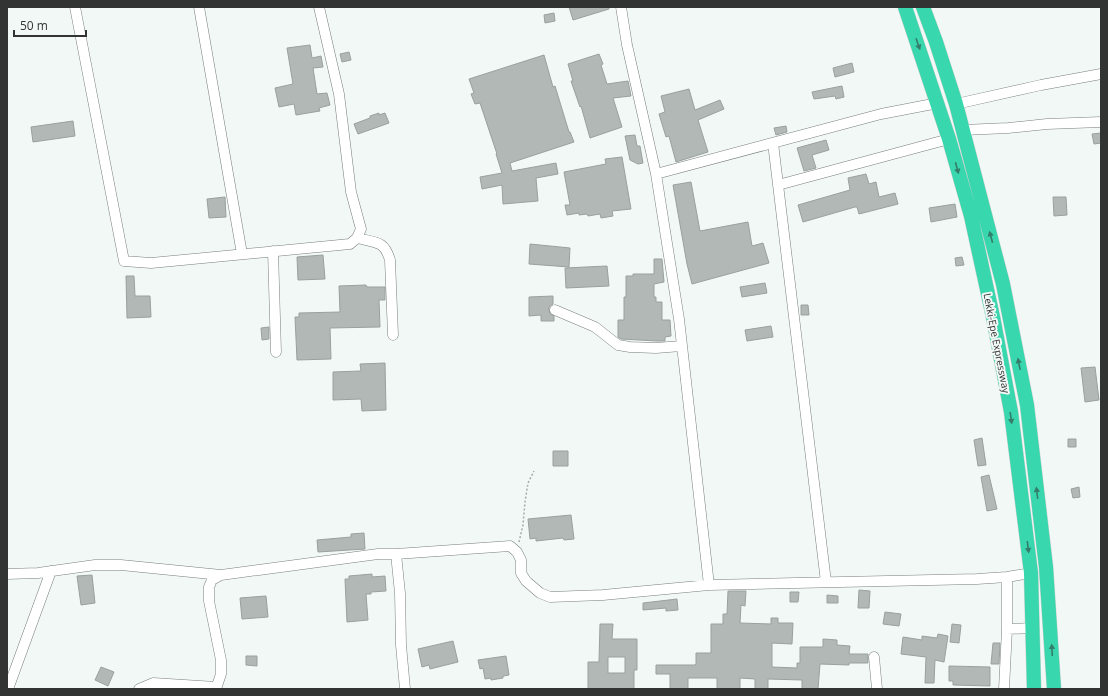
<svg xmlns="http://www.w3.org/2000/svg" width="1108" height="696" font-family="'Open Sans',sans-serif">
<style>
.building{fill:#b2b8b6;stroke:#99a09d;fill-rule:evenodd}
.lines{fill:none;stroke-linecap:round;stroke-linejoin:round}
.minor-casing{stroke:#797f7c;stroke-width:11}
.highway-casing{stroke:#d2d2d2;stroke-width:15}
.path{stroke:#a6abaa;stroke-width:1.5;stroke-dasharray:2 2;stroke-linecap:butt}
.minor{stroke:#fff;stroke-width:10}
.highway{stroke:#38d7ad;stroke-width:14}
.oneway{fill:#347d6a}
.labels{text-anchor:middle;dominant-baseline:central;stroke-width:4;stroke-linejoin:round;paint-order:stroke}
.street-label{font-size:10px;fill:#313433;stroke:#f2f8f6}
</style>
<rect width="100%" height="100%" fill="#f2f8f6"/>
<path class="building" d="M569,7H609V9L573,20Z
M554,13L555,21L545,23L544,15Z
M310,45L312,58L321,56L323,67L313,68L317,94L327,93L330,105L319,108L320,111L296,115L294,104L279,107L275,88L293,84L287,48Z
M349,52L351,60L342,62L340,54Z
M599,54L603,64L601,65L607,84L628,81L631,96L613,98L622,127L590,138L581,106L580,107L571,81H573L568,64Z
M544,55L553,87L555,86L569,132H570L574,142L510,163L512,171L556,163L558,174L536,178L538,201L503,204L502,185L482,189L480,177L502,173L496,154H497L480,103L475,104L471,94L474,93L469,79Z
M852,63L854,72L835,77L833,68Z
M842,86L844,97L836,99L835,96L814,99L812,92Z
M689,89L695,110L720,100L724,109L698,120L708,152L676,162L669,136L666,137L659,114L665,112L661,96Z
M379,113V115L385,113L389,123L358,134L354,124L370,118V116Z
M73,121L75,136L33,142L31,127Z
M786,126L787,132L776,135L774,128Z
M1101,133V143L1094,144L1092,134Z
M635,135L637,146H640L643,163L638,164L630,160L625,136Z
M826,140L829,150L812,155L816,168L804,171L797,148Z
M622,157L631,209L612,211L613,216L601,218L600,214L588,216L587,214L579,215V213L567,215L565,205H570L564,172L606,164L605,159Z
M866,174L869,184L876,182L879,197L895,193L898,204L859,214L857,207H855L803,222L798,205L850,190L848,178Z
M691,182L700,231L748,222L752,246L763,243L769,263L692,284L687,264L673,185Z
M225,197L226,217L209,218L207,199Z
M1053,197H1066L1067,215L1054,216Z
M955,204L957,217L931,222L929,208Z
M530,244L570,248L569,267L529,264Z
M323,255L325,279L298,280L297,257Z
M962,257L964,265L956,266L955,258Z
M654,259H662L664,282L654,284V297H656V302H662V320H670L671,336L665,337V341H657L621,339L618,337V320H624V297H626V276H633V274H654Z
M607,266L609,286L566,288L565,268Z
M126,276H134L135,296H150L151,317L127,318Z
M765,283L767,293L742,297L740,287Z
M366,285L367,287H385V300H379L380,327L330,328L331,359L297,360L295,317H299V313L340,312L339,286Z
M553,296V304L549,307V310L550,314L554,316V321H541V315L529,316V297Z
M801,305H808L809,315H801Z
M771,326L773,337L747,341L745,330Z
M269,327V339L262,340L261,328Z
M385,363L386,410L362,411L361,399L333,400V372L361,371L360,364Z
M1095,367L1099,400L1085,402L1081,368Z
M982,438L986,465L978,466L974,440Z
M1068,439H1076V447H1068Z
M553,451H568V466H553Z
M989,475L997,509L987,511L981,477Z
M1079,487L1080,497L1073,498L1071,489Z
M571,515L574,539L564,540L563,538L536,541V538L530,539L528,519Z
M364,533L365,549L318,552L317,540L351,537V534Z
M372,574V577L385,576L386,591L371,592V594H366L368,620L347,622L345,579H349V576Z
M92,575L95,603L81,605L77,576Z
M859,590L870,591L869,608H858Z
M728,591H746L745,606L741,605L740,623L771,624V618H778V623H793L792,644L772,643V667L797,668V663H800V647H823V639L837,640V645L850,646L849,654H868V663H849V665L820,664L818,689H802V680L768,679V689H755V679L740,678V689H717V678H688V689H670V674H656V665H695L696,664V653H711V624H723V614H727Z
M790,592H799L798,602H790Z
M827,595L838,596V603H827Z
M266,596L268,617L242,619L240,598Z
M677,599L678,610L666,611V608L643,610V603Z
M885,612L901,614L899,626L883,624Z
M600,624H613L612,639H637V670H634V689H588V662H599ZM608,657H625V673H608Z
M952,624L961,625L959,643L950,642Z
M938,634L948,636L944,662L935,660L934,683H925L926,657L901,654L903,637L922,640V636L937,638Z
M453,641L458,662L430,669L429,665L422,667L418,649Z
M993,643H1000L999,664H991Z
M246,656H257V666L246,665Z
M506,656L509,675L503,676V678L491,680V678L485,679L483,668L480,669L478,660Z
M949,666L990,667V686L953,685V681H949Z
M101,667L114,672L108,686L95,680Z"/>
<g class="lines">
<g class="minor-casing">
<path id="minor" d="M75,7L124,261L151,263L350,244L357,238L361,229L351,192L339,94L319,7
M199,7L242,254
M621,7L627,45L656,174L679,319L709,585
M956,104L1041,85L1101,74
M963,130L1008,128L1047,124L1101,122
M773,143L826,582
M656,174L881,114L938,103
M778,185L949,139
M357,238C376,243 384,240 390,260L393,335
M273,251L276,352
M555,310L595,327L618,345L630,347L656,348L681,346
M396,554L510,546L517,552L521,560V573L526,581L540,593L550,597L603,595L709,585L977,579L1007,577L1031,573
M7,574L38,573L95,565H121L221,575
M1007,629L1032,628
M874,657L877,689
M8,689L51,571
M139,689L153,683L216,687
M216,689L221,674V660L209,601V587L212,580L221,575L378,554H396L400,593L401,645L405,689
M1004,689L1007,629V577"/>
</g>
<g class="highway-casing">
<path id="highway" d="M905,7L949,139L971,216L993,317L1011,412L1031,573L1034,689
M923,7L936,42L956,104L1003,284L1027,405L1046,567L1054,689"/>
</g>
<path class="path" d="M519,542L523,525L525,502L528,483L534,471"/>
<use href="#minor" class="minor"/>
<use href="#highway" class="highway"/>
</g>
<defs><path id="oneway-solid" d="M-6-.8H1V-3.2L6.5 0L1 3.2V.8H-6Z"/></defs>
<g class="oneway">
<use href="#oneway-solid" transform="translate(918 44) rotate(71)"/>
<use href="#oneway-solid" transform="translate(957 168) rotate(75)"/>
<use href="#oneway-solid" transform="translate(991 237) rotate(-105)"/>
<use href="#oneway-solid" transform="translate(1019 364) rotate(-101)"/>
<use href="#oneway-solid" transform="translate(1011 418) rotate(82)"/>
<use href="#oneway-solid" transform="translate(1037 493) rotate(-97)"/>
<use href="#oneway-solid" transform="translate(1028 547) rotate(83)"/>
<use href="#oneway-solid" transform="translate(1052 650) rotate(-93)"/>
</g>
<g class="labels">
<g class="street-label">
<text transform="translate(997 343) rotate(79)">Lekki-Epe Expressway</text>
</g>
</g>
<rect width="1108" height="696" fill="none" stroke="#313433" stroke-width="16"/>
<path d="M14 30v6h72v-6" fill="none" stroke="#313433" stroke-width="2"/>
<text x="20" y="30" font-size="12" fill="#313433" stroke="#f2f8f6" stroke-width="3" paint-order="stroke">50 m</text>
</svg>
